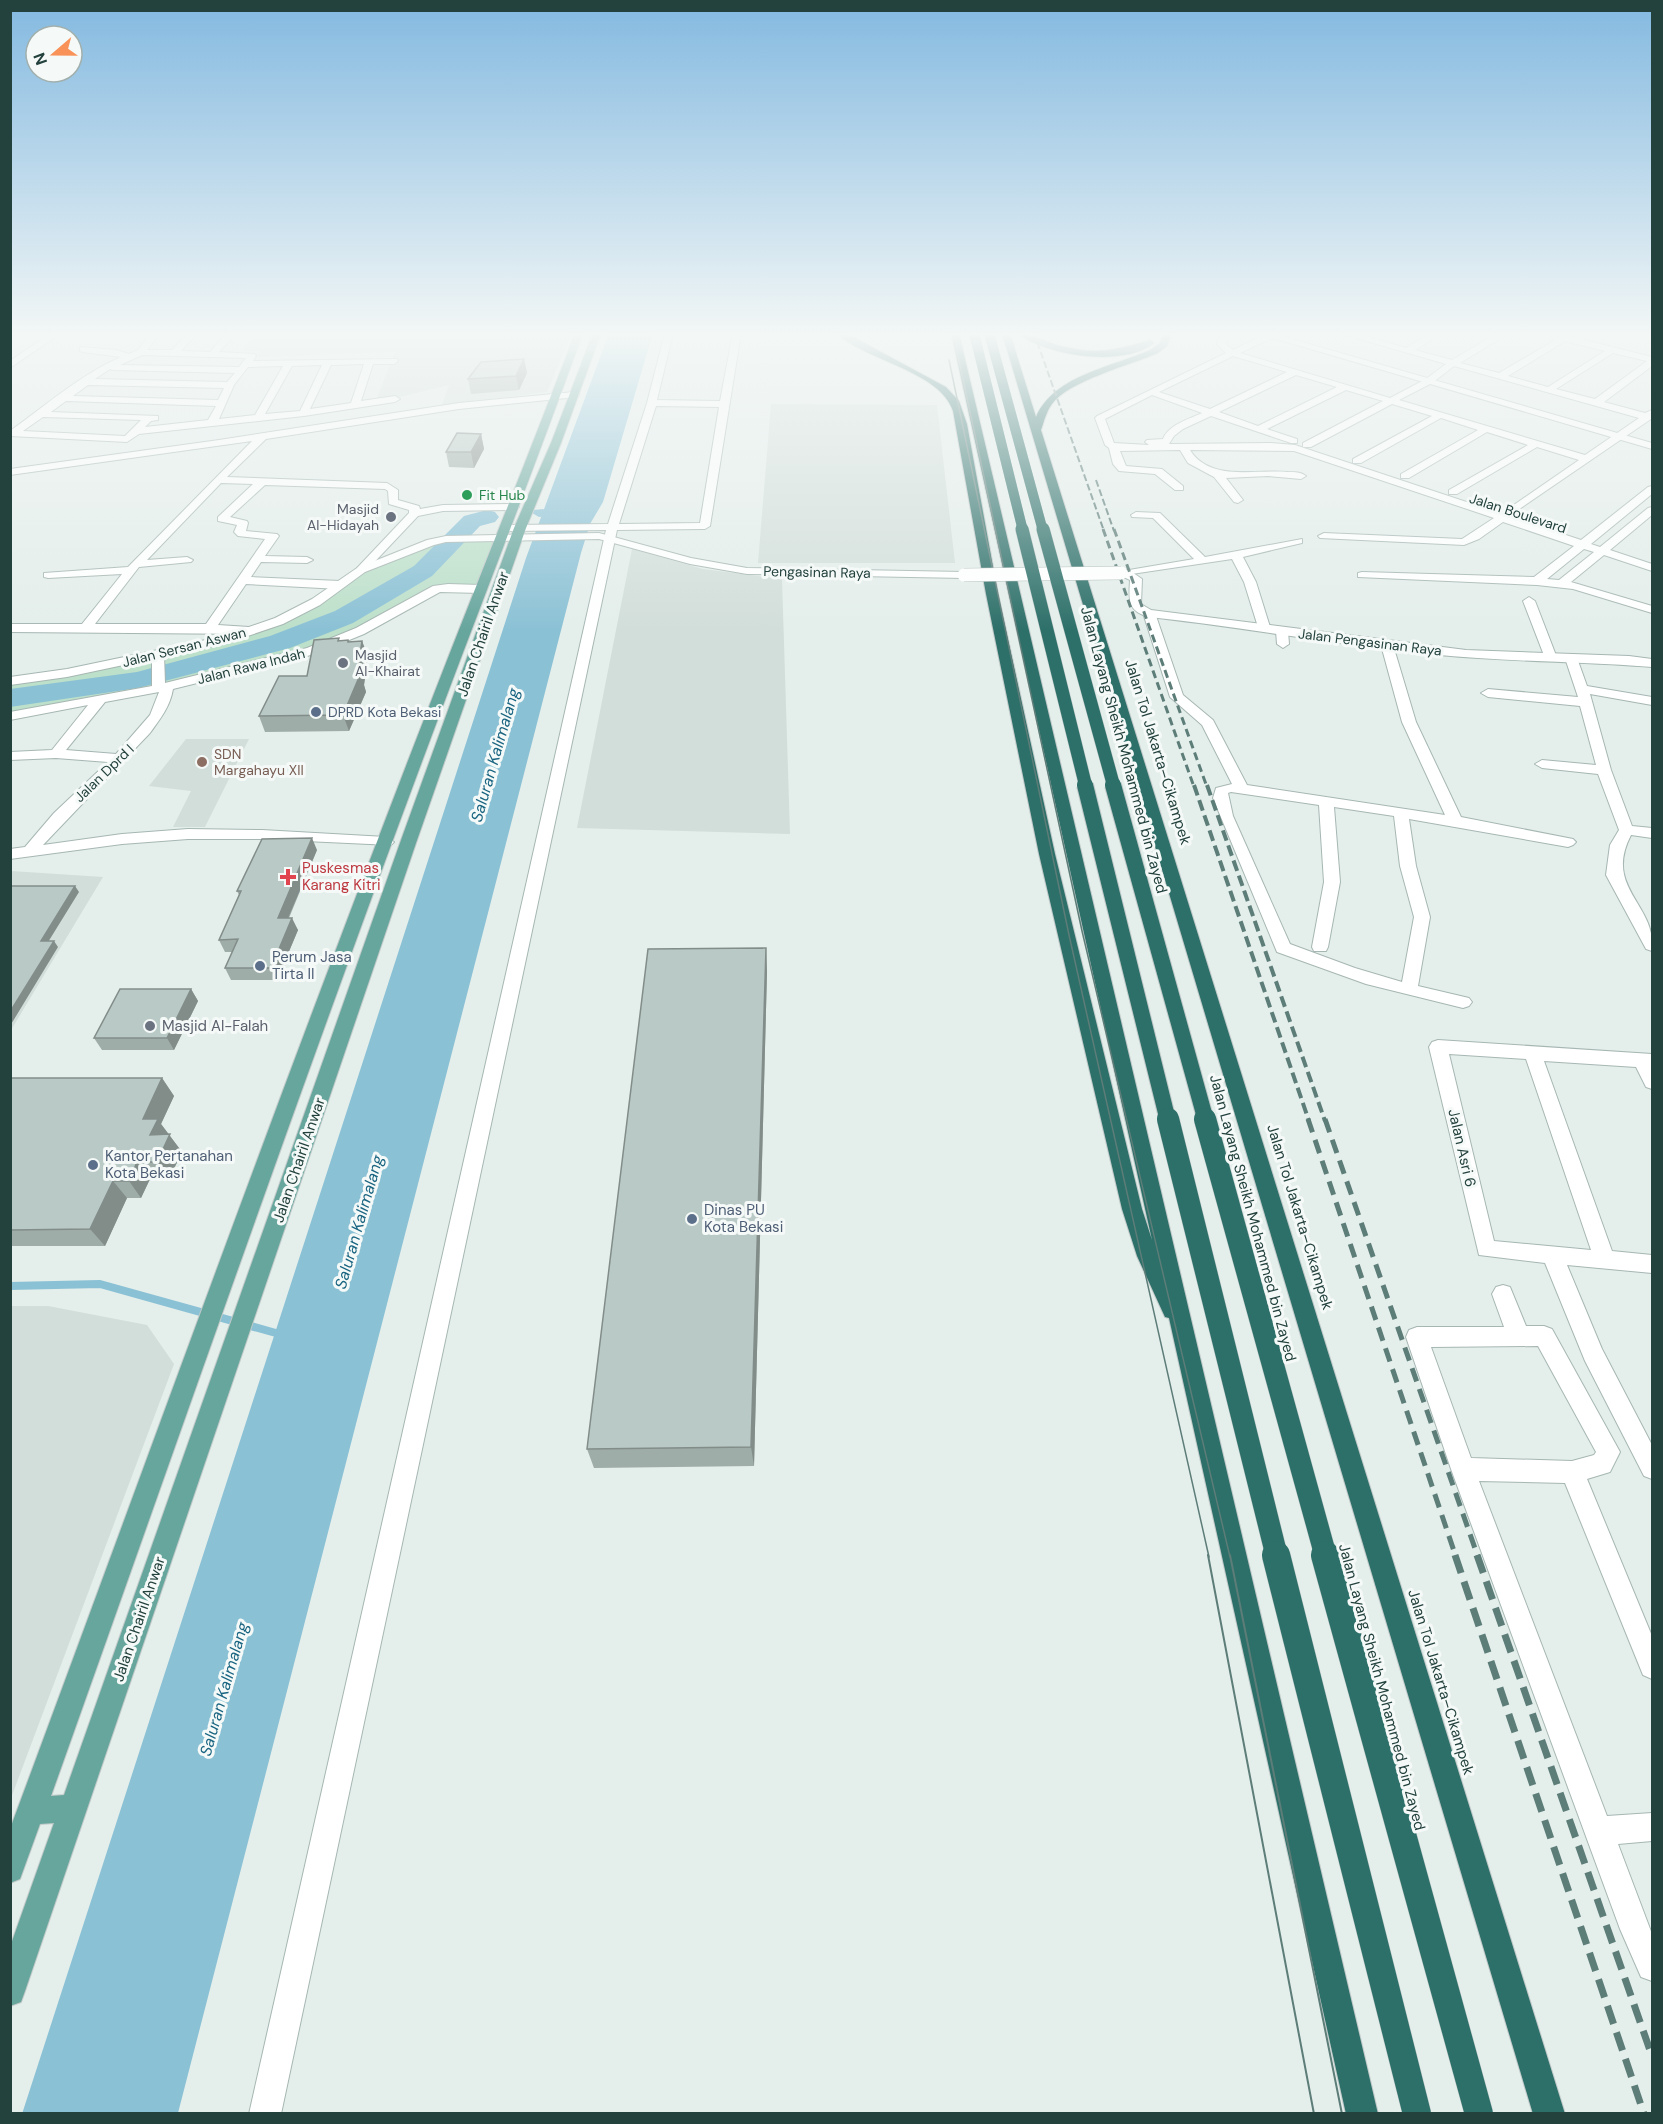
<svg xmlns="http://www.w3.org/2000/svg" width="1663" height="2124" font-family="'DM Sans',sans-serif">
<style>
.built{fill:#d2deda}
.green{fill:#bde0ca}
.water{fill:#8bc1d5}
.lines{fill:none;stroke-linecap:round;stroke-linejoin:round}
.stream{stroke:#8bc1d5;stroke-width:8}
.canal{fill:#8bc1d5;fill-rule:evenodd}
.river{fill:#8bc1d5;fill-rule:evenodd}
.minor-casing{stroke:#a6b7b3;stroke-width:2}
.tertiary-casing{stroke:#a6b7b3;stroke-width:2}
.primary-casing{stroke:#c1cac9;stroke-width:2}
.motorway-casing{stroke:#c1cac9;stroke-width:2}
.minor{fill:#fff;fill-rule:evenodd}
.tertiary{fill:#fff;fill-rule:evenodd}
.primary{fill:#67a69d;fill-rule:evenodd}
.motorway{fill:#2d6f69;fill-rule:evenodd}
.tram-far1{stroke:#5d7d78;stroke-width:1.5}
.tram{stroke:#5d7d78;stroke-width:2}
.rail-far4{stroke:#5d7d78;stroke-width:2;stroke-dasharray:7 3;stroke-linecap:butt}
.rail-far3{stroke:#5d7d78;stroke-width:3;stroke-dasharray:8 4.5;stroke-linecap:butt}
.rail-far2{stroke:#5d7d78;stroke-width:4;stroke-dasharray:11 5;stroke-linecap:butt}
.rail-far1{stroke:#5d7d78;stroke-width:5;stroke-dasharray:14 8;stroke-linecap:butt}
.rail{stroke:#5d7d78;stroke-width:7;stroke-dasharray:19 9;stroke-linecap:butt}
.tertiary-bridge-casing{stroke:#a6b7b3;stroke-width:14;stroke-linecap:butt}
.motorway-bridge-far4-casing{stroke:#c1cac9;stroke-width:10;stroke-linecap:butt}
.motorway-bridge-far3-casing{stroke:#c1cac9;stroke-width:14;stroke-linecap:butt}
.motorway-bridge-far2-casing{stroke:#c1cac9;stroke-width:18;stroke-linecap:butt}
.motorway-bridge-far1-casing{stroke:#c1cac9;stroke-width:23;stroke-linecap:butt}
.motorway-bridge-casing{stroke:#c1cac9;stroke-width:29;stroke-linecap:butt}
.tertiary-bridge{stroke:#fff;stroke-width:13}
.motorway-bridge-far4{stroke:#2d6f69;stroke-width:10}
.motorway-bridge-far3{stroke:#2d6f69;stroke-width:13}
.motorway-bridge-far2{stroke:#2d6f69;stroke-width:16}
.motorway-bridge-far1{stroke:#2d6f69;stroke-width:22}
.motorway-bridge{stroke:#2d6f69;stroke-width:28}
.wall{fill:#9fada9}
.shaded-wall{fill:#828d8a}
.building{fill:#b9c9c5;stroke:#828d8a;stroke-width:1.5}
.leisure-dot{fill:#2e9e5b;stroke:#f5faf8;stroke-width:2}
.worship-dot{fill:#6b7280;stroke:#f5faf8;stroke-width:2}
.service-dot{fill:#5c6f8a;stroke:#f5faf8;stroke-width:2}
.education-dot{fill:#8d6e63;stroke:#f5faf8;stroke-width:2}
.health-dot{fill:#e0444e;stroke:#f5faf8;stroke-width:2}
.labels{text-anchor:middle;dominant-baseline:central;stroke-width:6;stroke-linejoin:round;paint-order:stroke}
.far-leisure-label{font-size:14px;fill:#27864d;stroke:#f5faf8;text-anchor:start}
.far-worship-label{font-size:14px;fill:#5b616d;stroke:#f5faf8;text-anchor:end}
.far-street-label{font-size:14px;fill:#23413d;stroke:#f5faf8}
.far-service-label{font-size:14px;fill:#4e5e75;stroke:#f5faf8;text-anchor:start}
.far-education-label{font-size:14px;fill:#785e54;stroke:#f5faf8;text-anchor:start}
.street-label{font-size:15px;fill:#23413d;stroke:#f5faf8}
.health-label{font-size:15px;fill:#be3a42;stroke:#f5faf8;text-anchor:start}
.service-label{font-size:15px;fill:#4e5e75;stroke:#f5faf8;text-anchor:start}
.worship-label{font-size:15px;fill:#5b616d;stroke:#f5faf8;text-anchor:start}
.water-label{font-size:16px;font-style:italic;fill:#196481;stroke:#f5faf8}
</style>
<rect width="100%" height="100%" fill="#e4eeeb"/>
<path class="built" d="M256,333H572L547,392L442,405L449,385L375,403L395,352L258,357L260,351H241Z
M771,404L937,405L955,563H758Z
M632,549L703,569L782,579L790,834L577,828Z
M186,739H249L205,827H173L191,791L149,786Z
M11,871L103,877L11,1030Z
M11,1306H48L147,1325L174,1364L11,1798Z"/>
<path class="green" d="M503,537L481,589L445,588L360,631L270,662L11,716L10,681L158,655L279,621L361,570L431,542Z"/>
<path class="water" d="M609,333H653L603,502L590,524L581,553L178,2113L22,2114L526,558Z"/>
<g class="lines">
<path class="stream" d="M10,1286L100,1284L283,1335"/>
<path class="canal" d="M543,509L550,513L548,516L539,517L532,513L534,510Z"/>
<path class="river" d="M487,510L495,512L499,517L495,522L480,526L432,576L353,623L290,648L138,688L10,707V689L137,672L270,636L335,611L414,566L464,516Z"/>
<g class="minor-casing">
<path id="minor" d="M51,333H61L10,368V361Z
M151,333H160L147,350H172L188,333H197L181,351L210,352L227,333H236L219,352L255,354L256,356L253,361L397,359L398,361L394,364H373L361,401L395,396L400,399L395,402L304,416L139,434L127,442L10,436V431C45,406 80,375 121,357L83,352L80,351V347L116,350L129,354L138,350ZM142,355L246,358L239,367L120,365ZM364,364L351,403L310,409L331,365ZM322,365L300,411L265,414L292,366ZM283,366L255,415L219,419L234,385L248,367ZM110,369L112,370L235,373L227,382L95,379ZM88,385L224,388L218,400L73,396ZM66,401L216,406L208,420L145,427L151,421L158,420V416L51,412ZM43,417L141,420L125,436L23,431Z
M665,333H673L657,400L720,401L733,333H741L710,526L705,529L617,530L281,2114H249L606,530L507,531L501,528L507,525L608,524L647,403ZM656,406L719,407L700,523L619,524Z
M1222,333H1230L1226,344L1233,350L1266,334H1272V338L1240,353L1390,398L1426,379L1446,364L1339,333H1354L1406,348L1431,333H1442L1415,350L1452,360L1498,333H1509L1460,363L1499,373L1564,335L1652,357V366L1604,402L1645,413L1652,410L1651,419L1512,514L1507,511L1508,509L1579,460L1537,447L1457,494H1449V490L1528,445L1487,432L1409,478H1401V474L1478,430L1441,418L1361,463H1353V459L1432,416L1392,404L1311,447H1303V443L1383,401L1346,390L1267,429L1297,439V443H1291L1211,416L1183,429L1174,436L1169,444L1271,443L1295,445L1581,540L1648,487L1652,486V494L1591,544L1600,547L1648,508L1652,507V515L1610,550L1652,564V571L1604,555L1571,582L1652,606V613L1573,589L1537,585L1358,577V573L1362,572L1534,577L1574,546L1503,522L1479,539L1464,545L1320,538L1318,536L1324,533L1462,539L1494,518L1294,451L1190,450C1210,482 1256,469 1288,472C1295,472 1301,472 1306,476L1301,479L1268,476L1226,478L1243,500L1238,503L1234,502L1214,477L1188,463L1180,450L1120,451L1126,466L1162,469L1183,486V490H1175L1155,474L1119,471L1113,464L1109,448L1105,445L1095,418L1097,416L1226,353L1217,344ZM1565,341L1605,351L1548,387L1508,376ZM1613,353L1647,361L1595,399L1556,389ZM1233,356L1287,372L1210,409L1159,392ZM1454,366L1639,418L1585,455L1399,400L1432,383ZM1296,375L1337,387L1258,426L1219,412ZM1152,395L1202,413C1189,419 1168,425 1163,439L1147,440L1145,442L1149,445L1114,443L1105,419ZM1584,549L1594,552L1559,580L1547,579Z
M574,392L579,395L577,397L459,409L266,439L227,477L387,483L398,490V500L419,506L420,509L443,505L514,504L519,507L514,510L443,511L418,516L365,572H357V568L409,513V510L389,504L388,491L385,489L265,485L230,517L247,521L248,523L246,531L277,534L279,536L265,556L307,557L313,560L307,563L261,562L251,577L340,581L346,585L340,589L246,584L218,625L249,627L253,628L255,631L253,634L10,632V624H82L122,574L48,578L44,577V573L128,567L252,441L10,475V469L219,440L459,403ZM221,483L253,484L218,517V521L237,525L234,532L238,536L265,539L206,624H95L139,567L191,562L193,560L187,557L147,560Z
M1136,512L1160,513L1205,557L1302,539V543L1243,557L1256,582L1270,627L1268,630H1260L1258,627L1244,582L1232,559L1125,575L1123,573L1129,570L1194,559L1153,518L1132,517L1131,515Z
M448,584L481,585L487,589L481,593L440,592L364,634L315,654L173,689C170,707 160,719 150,733L43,845L122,834L188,829L262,830L386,837L394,842L391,845L262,839H188L122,844L10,859V849L25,847L54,813L108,762L56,758L10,760V752L52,750L88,705L10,720V712L152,686V655L158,651L164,655L165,683L307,648L356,628L433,586ZM159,692L150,715L116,754L66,750L105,702Z
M1529,597L1535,601L1557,658L1555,661H1547L1545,658L1523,601Z
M1149,609L1155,613L1183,695L1213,720L1247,785L1445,815L1402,722L1381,645L1387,641L1393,645L1416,722L1461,817L1573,839L1576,842L1573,845L1568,847L1409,819L1416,866L1430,917L1418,986L1469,998L1472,1002L1469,1006L1463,1008L1366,984L1277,952L1213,798L1216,788L1232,784L1202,725L1170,697L1143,613ZM1231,792L1319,805L1324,882L1312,947L1314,951H1326L1328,947L1340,882L1334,807L1394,816L1400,866L1414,917L1402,982L1355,968L1290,944L1233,816L1228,793Z
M1282,627L1288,631L1289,644L1283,648L1277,644L1276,631Z
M1571,654L1577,658L1587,686L1652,697V705L1590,694L1611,770L1632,826L1652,828V838L1631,835C1603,889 1657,904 1652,951L1646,949L1606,875L1610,845L1619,830L1598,774L1542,768L1535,764L1542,760L1596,765L1580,706L1488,697L1481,693L1488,689L1578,697L1565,658Z
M1438,1040L1652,1054V1089L1646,1087L1636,1067L1544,1061L1612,1251L1652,1255V1273L1567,1265L1602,1349L1652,1445V1479L1644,1476L1585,1361L1545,1263L1479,1255L1429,1047L1432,1042ZM1449,1054L1526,1059L1591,1250L1494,1241Z
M1503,1285L1510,1287L1526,1326H1544L1552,1329L1620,1452L1610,1472L1587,1479L1652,1636V1679L1643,1675L1565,1483L1479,1481L1607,1816L1652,1813V1841L1618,1844L1652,1934V1981L1641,1977L1620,1929L1451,1469L1406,1337L1409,1330L1417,1327H1504L1492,1294L1496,1287ZM1538,1346L1596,1452L1594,1455L1572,1461L1471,1458L1431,1347Z"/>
</g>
<g class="tertiary-casing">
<path id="tertiary" d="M1256,333H1271L1652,443V449Z
M599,533L691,558L747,568L964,572L970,575L964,578L747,574L690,564L599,539L446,542L434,545L365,572L320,605L283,624L227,643L67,677L10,685V677L67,669L220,637L275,618L312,599L357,568L427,540L446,536Z
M1129,570L1142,579L1141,604L1151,610L1466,650L1629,656L1652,659V667C1578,661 1504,662 1429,654C1336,645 1243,627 1149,617C1127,611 1129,600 1130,580L1115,573L1117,571Z"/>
</g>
<g class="primary-casing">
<path id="primary" d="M575,333H583C543,444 501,553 459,663C317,1038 186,1418 51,1796L64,1795L400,843L514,528L551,443L593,333H601L561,443L526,528L416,843L25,1991L21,2002L10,2006V1947L54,1823L40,1824L20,1879L10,1883V1829C155,1440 295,1049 446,663C489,553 533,444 575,333Z"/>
</g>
<g class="motorway-casing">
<path id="motorway" d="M836,333H846L946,387L959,401L967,424L998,594L1055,854L1142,1209L1152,1240L951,333H959L1378,2114H1346L1169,1318L1165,1317L1137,1256L1122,1209L1039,854L986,594L953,411C940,371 866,361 836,333Z
M1002,333H1010L1036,417C1055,374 1114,367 1152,349L1160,343L1164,333H1172L1167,346L1158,353C1131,365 1068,381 1052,404C1046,412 1044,422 1041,430L1565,2114H1533Z
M1017,333C1032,333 1043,341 1057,345C1093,355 1116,351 1150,340L1154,343C1123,368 1047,356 1017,333Z"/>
</g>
<use href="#minor" class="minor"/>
<use href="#tertiary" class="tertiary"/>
<use href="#primary" class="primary"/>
<use href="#motorway" class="motorway"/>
<path class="tram-far1" d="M953,333L1082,931L1230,1557
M949,360L1069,935L1209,1557"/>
<path class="tram" d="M1208,1555L1314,2114
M1230,1555L1342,2114"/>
<path class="rail-far4" d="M1034,333L1104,531
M1096,480L1114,531"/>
<path class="rail-far3" d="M1103,529L1194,787
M1114,529L1207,787"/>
<path class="rail-far2" d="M1194,785L1309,1121
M1207,785L1325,1121"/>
<path class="rail-far1" d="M1308,1119L1456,1557
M1325,1119L1478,1557"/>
<path class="rail" d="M1455,1555L1644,2114
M1477,1555L1652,2056"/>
<g class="tertiary-bridge-casing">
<path id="tertiary-bridge" d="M964,575L1121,573"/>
</g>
<g class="motorway-bridge-far4-casing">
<path id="motorway-bridge-far4" d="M974,333L1023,531
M989,333L1043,531"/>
</g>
<g class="motorway-bridge-far3-casing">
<path id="motorway-bridge-far3" d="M1022,529L1086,787
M1043,529L1114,787"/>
</g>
<g class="motorway-bridge-far2-casing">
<path id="motorway-bridge-far2" d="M1085,785L1168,1121
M1113,785L1206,1121"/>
</g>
<g class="motorway-bridge-far1-casing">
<path id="motorway-bridge-far1" d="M1168,1119L1277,1557
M1205,1119L1326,1557"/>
</g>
<g class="motorway-bridge-casing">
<path id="motorway-bridge" d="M1276,1555L1417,2114
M1325,1555L1479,2114"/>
</g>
<use href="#tertiary-bridge" class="tertiary-bridge"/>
<use href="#motorway-bridge-far4" class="motorway-bridge-far4"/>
<use href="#motorway-bridge-far3" class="motorway-bridge-far3"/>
<use href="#motorway-bridge-far2" class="motorway-bridge-far2"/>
<use href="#motorway-bridge-far1" class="motorway-bridge-far1"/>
<use href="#motorway-bridge" class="motorway-bridge"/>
</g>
<path class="wall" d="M524,359L527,373L519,390L471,394L468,379Z
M481,434L484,449L474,468L449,467L446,452Z
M348,640L349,642L362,641L368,657L364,685L366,692L349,731L265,732L259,716L307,676L340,641Z
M317,850L289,918L298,930L277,980H231L225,968L232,952H225L219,940L239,895L237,891Z
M766,948L767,972L754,1466L594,1468L587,1449Z
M191,989L198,1001L174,1050H102L94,1038Z
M10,1078H162L174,1096L161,1124L182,1152L169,1179H150L141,1198H127L105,1246H10Z"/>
<path class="shaded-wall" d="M524,359L527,373L519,390L516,376Z
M481,434L484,449L474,468L471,452Z
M362,641L368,657L364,685L366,692L349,731L343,715L357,675Z
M312,838L317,850L283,930L278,918Z
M75,886L79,892L45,947L41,941Z
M292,918L298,930L277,980L271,968Z
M54,941L58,947L10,1026V1012Z
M766,948L767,972L754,1466L751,1447Z
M191,989L198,1001L174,1050L167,1038Z
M162,1078L174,1096L161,1124L182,1152L169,1179L157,1162L150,1135L143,1119Z
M137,1162L150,1179L141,1198L129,1181Z
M113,1181L127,1198L105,1246L90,1229Z"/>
<path class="building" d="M524,359L516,376L468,379L481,362Z
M457,433L481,434L471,452H446Z
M339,638L338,641L348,640V642L362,641L357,675H360L343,715L259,716L279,676H307L314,640Z
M312,838L278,918H292L271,968H225L238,939L219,940L241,891H237L262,839Z
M10,886H75L41,941H54L10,1012Z
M766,948L751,1447L587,1449L648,949Z
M120,989H191L167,1038H94Z
M10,1078H162L143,1119H158L150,1135L170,1134L157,1162H137L129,1181H113L90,1229L10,1230Z"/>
<linearGradient id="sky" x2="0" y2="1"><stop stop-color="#83b9e0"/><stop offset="0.53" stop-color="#f3f7f6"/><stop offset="1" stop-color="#f3f7f6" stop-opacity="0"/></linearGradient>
<rect width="1663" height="631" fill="url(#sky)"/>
<circle class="leisure-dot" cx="467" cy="495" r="6"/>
<g class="worship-dot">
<circle cx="391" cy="517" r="6"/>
<circle cx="343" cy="663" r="6"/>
<circle cx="150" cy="1026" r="6"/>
</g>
<g class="service-dot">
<circle cx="316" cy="712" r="6"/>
<circle cx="260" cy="966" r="6"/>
<circle cx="93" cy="1165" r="6"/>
<circle cx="692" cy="1219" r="6"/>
</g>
<circle class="education-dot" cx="202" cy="762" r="6"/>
<path class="health-dot" d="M285 868h6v6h6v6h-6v6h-6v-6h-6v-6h6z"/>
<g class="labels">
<g class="far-leisure-label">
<text x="479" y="495">Fit Hub</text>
</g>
<g class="far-worship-label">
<text x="379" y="509">Masjid<tspan x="379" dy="16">Al-Hidayah</tspan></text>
<text x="355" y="655" text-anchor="start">Masjid<tspan x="355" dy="16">Al-Khairat</tspan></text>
</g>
<g class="far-street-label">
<text transform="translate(1518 513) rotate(18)">Jalan Boulevard</text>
<text transform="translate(817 572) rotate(1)">Pengasinan Raya</text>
<text transform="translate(1370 642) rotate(7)">Jalan Pengasinan Raya</text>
<text transform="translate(184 647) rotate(-14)">Jalan Sersan Aswan</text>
<text transform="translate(251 666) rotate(-14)">Jalan Rawa Indah</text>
<text transform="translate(104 773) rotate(-44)">Jalan Dprd I</text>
</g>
<g class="far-service-label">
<text x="328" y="712">DPRD Kota Bekasi</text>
</g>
<g class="far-education-label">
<text x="214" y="754">SDN<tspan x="214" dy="16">Margahayu XII</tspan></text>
</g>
<g class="street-label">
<text transform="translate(483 634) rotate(-71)">Jalan Chairil Anwar</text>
<text transform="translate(1124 750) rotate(75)">Jalan Layang Sheikh Mohammed bin Zayed</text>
<text transform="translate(1158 752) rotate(73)">Jalan Tol Jakarta–Cikampek</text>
<text transform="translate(1462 1148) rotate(77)">Jalan Asri 6</text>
<text transform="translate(299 1160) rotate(-71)">Jalan Chairil Anwar</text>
<text transform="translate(1300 1217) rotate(73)">Jalan Tol Jakarta–Cikampek</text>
<text transform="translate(1253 1218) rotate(75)">Jalan Layang Sheikh Mohammed bin Zayed</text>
<text transform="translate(139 1619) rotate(-71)">Jalan Chairil Anwar</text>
<text transform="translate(1441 1682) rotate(73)">Jalan Tol Jakarta–Cikampek</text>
<text transform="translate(1382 1687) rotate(75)">Jalan Layang Sheikh Mohammed bin Zayed</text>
</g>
<g class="health-label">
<text x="302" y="868">Puskesmas<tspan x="302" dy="17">Karang Kitri</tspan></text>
</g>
<g class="service-label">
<text x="272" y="957">Perum Jasa<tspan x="272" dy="17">Tirta II</tspan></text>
<text x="105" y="1156">Kantor Pertanahan<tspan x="105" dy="17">Kota Bekasi</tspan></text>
<text x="704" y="1210">Dinas PU<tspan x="704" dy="17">Kota Bekasi</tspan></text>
</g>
<g class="worship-label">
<text x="162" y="1026">Masjid Al-Falah</text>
</g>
<g class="water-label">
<text transform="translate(495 755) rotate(-74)">Saluran Kalimalang</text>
<text transform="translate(359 1222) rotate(-74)">Saluran Kalimalang</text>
<text transform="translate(224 1689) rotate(-74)">Saluran Kalimalang</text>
</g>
</g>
<rect width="1663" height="2124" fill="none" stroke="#23413d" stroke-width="24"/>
<g transform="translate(54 54) rotate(250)"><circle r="28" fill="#f5faf8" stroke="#a1b0ad" stroke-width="1.5"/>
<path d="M0-4.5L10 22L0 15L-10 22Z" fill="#f89259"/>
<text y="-9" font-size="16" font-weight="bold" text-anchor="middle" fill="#23413d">N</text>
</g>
</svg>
